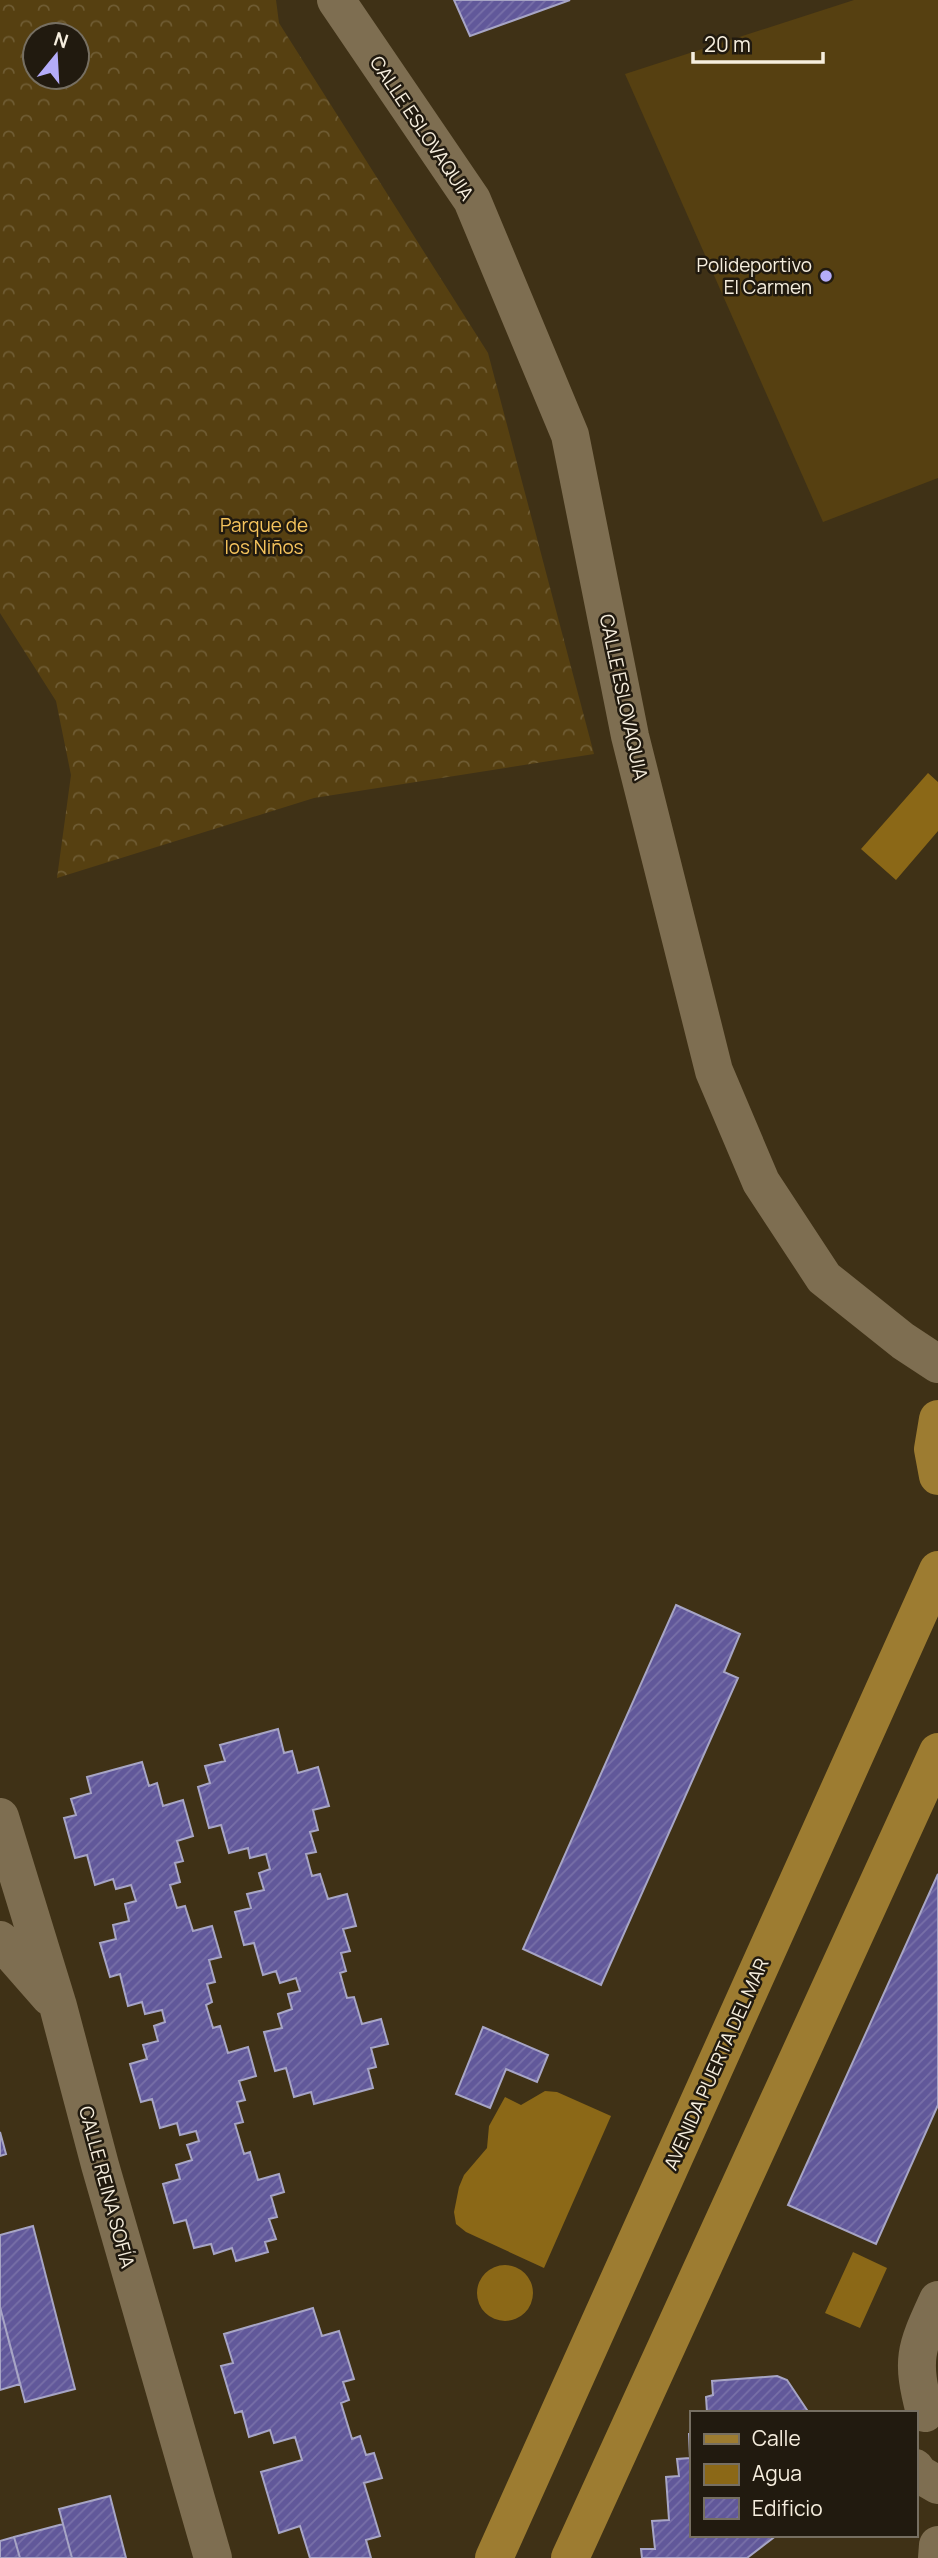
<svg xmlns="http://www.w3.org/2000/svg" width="938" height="2558" font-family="Manrope,sans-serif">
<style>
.forest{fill:url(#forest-crowns);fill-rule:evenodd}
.pitch{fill:#564011}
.water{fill:#8b6817}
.building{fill:url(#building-hatch);stroke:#a7a5c5;stroke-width:2}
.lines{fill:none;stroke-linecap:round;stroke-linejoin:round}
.minor{stroke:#7e6e51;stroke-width:38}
.major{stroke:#9d7c31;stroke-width:38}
.poi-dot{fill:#b4acf9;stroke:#211a0f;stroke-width:2.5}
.labels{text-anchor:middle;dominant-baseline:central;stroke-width:5;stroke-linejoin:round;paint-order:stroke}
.street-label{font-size:19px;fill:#f6eede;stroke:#211a0f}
.poi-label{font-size:19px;fill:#f6eede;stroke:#211a0f;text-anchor:end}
.park-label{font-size:19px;fill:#f6c45d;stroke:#211a0f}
</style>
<defs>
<pattern id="forest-crowns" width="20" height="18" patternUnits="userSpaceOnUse" patternTransform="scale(1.75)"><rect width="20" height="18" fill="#564011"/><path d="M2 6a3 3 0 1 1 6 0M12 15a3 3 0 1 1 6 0" fill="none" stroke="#6f5c33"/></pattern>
<pattern id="building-hatch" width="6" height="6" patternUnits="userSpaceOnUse" patternTransform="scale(1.75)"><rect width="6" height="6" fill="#61589a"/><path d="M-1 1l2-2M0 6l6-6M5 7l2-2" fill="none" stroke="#7870a8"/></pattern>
</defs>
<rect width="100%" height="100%" fill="#3f3116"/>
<path class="forest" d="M0,0H276L279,23L488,353L594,754L314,798L57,878L71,775L56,701L0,613ZM35,35H77V77H35Z"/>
<path class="pitch" d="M854,0H938V478L823,522L625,74Z"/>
<path class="water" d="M928,773L938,782V831L896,880L861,849Z
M545,2091L557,2092L611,2116L544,2268L466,2232L456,2224L454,2212L459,2187L464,2175L487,2148L489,2126L505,2097L521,2105Z
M853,2252L887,2268L860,2328L825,2313Z
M477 2293a28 28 0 1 1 56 0a28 28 0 1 1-56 0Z"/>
<path class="building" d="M454,0H570L470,36Z
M676,1605L740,1634L724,1672L738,1678L601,1985L523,1949Z
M278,1729L284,1753L292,1751L298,1773L318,1767L329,1806L313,1810L318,1830L310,1832L316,1852L306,1854L312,1876L320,1874L328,1899L347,1894L356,1926L343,1929L350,1951L341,1953L346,1971L340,1973L347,1998L354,1997L362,2024L381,2019L388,2044L371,2048L376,2067L368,2069L373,2088L314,2104L311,2092L294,2097L286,2068L275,2071L264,2032L282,2028L278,2014L292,2009L288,1994L300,1991L296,1978L280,1983L276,1971L263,1975L254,1943L244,1945L235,1912L251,1908L247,1894L264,1890L259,1873L270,1869L266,1854L250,1858L248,1848L229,1853L221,1825L209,1828L198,1787L210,1783L205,1766L225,1761L220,1745Z
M142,1762L149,1786L157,1783L163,1806L183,1800L193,1836L177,1841L183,1861L175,1863L180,1882L170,1885L177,1908L185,1906L193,1931L212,1926L221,1957L209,1960L215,1982L207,1984L212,2002L206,2005L213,2028L220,2026L228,2053L248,2047L256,2076L239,2081L245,2100L237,2102L243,2122L235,2124L244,2154L250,2152L258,2180L279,2174L284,2192L271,2196L277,2217L269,2219L276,2239L265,2242L268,2252L236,2261L232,2248L214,2254L211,2244L194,2248L186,2220L174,2223L163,2184L180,2179L176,2165L192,2160L187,2145L199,2141L196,2131L180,2135L177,2123L160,2128L152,2099L141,2102L130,2064L147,2059L143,2045L158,2041L154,2026L165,2022L162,2010L145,2014L142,2002L128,2006L120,1974L110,1977L100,1943L116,1939L113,1925L129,1921L125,1904L136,1901L131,1885L116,1889L113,1879L95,1885L87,1855L75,1858L64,1818L76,1815L71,1799L91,1793L87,1777Z
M938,1874V2105L876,2244L788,2205Z
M483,2027L548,2055L537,2082L506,2069L490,2108L456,2094Z
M0,2132L6,2154L0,2156Z
M33,2226L75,2389L25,2402L0,2307V2235Z
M0,2307L20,2384L0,2390Z
M313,2308L322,2336L339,2331L354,2379L343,2382L349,2400L341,2403L352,2439L360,2436L366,2455L374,2453L382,2478L364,2483L380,2536L366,2540L371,2558H310L300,2526L279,2533L261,2472L302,2460L295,2437L274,2443L270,2430L249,2437L242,2411L235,2413L221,2366L233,2363L224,2334Z
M777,2376L787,2380L809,2413H700L707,2412L706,2397L713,2395L712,2381Z
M689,2434H691V2535H777L747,2558H642L641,2549H655L652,2521L669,2520L666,2477L679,2476L677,2459L690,2458Z
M110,2496L126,2558H72L59,2509Z
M63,2524L72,2558H20L14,2537Z
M14,2537L20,2558H0V2541Z"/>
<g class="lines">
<path class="minor" d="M336,0L472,200L570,435L630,736L714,1071L761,1182L824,1278L903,1341L938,1364
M0,1817L58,2006L100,2165L213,2558
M0,1940L50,1997
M925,2413C911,2359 915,2350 938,2300
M915,2468L919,2474L938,2485
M937,2558L938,2545"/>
<path class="major" d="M938,1419L933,1449L938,1476
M494,2558L938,1570
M570,2558L938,1752"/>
</g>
<circle class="poi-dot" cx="826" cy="276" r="7"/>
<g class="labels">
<g class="street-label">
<text transform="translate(422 128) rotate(56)">CALLE ESLOVAQUIA</text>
<text transform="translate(624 697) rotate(78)">CALLE ESLOVAQUIA</text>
<text transform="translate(716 2064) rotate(-66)">AVENIDA PUERTA DEL MAR</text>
<text transform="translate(107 2187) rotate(75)">CALLE REINA SOFÍA</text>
</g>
<g class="poi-label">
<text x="812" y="265">Polideportivo<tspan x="812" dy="22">El Carmen</tspan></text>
</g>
<g class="park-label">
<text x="264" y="525">Parque de<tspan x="264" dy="22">los Niños</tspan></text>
</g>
</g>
<rect x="690" y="2411" width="228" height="126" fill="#211a0f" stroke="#766f62" stroke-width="2"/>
<rect x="704" y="2434" width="35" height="10" fill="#9d7c31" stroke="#766f62" stroke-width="2"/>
<text x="752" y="2446" font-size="21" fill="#f6eede">Calle</text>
<rect x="704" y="2464" width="35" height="21" fill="#8b6817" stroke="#766f62" stroke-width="2"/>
<text x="752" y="2481" font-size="21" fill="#f6eede">Agua</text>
<rect x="704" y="2498" width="35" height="21" fill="url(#building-hatch)" stroke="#766f62" stroke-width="2"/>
<text x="752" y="2516" font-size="21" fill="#f6eede">Edificio</text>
<g transform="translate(56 56) rotate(18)"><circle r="33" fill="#211a0f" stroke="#766f62" stroke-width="2"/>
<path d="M0-5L12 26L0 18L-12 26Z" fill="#b4acf9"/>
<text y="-10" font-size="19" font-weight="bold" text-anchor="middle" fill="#f6eede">N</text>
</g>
<path d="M693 52v10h130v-10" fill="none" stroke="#f6eede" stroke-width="3.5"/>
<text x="704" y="52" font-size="21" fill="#f6eede" stroke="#211a0f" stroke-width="5" paint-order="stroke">20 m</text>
</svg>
